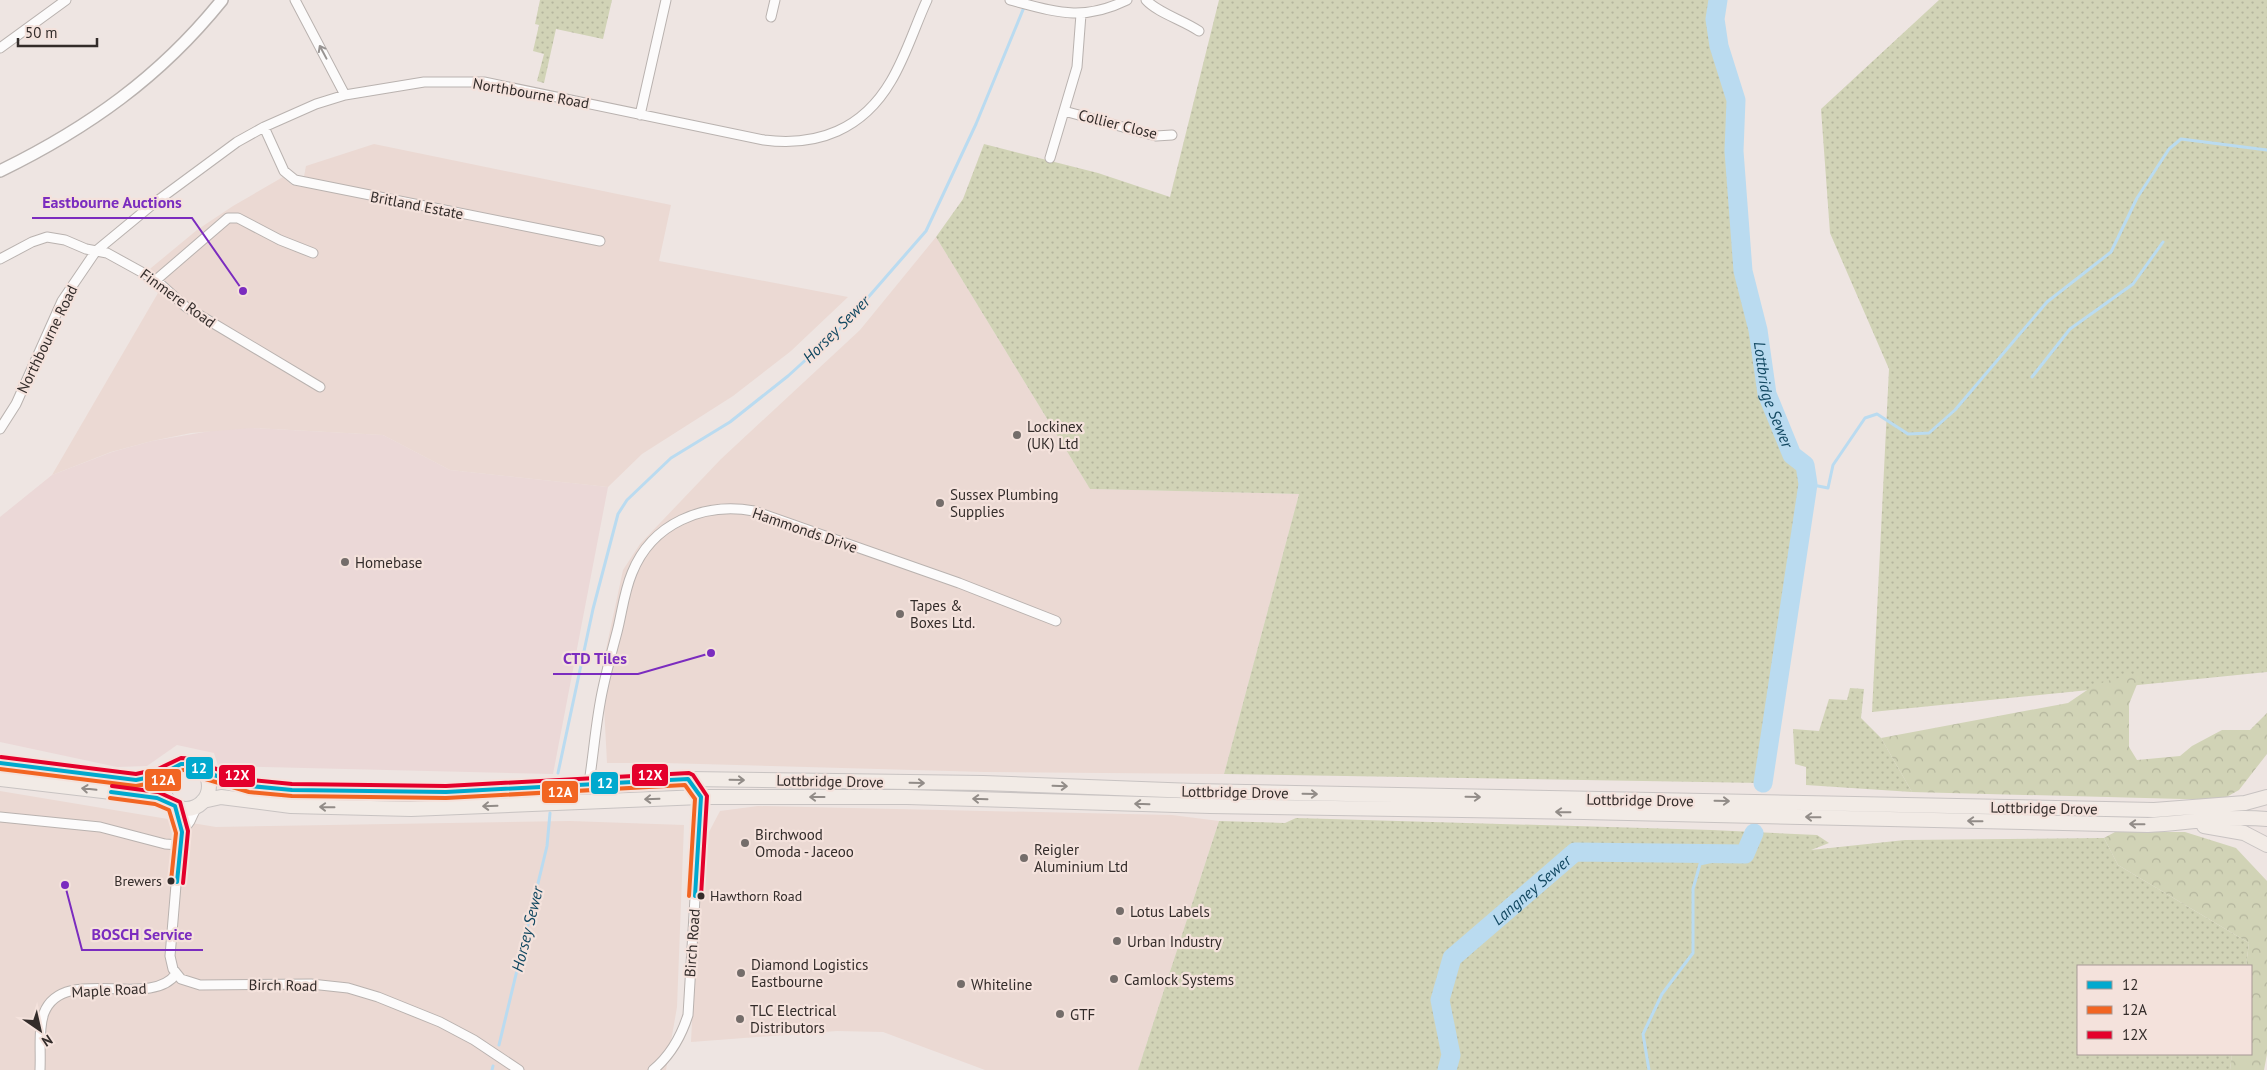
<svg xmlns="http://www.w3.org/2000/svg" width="2267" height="1070" font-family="'PT Sans',sans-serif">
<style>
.commercial{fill:#ebd8d7}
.built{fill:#ebd9d3}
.grass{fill:url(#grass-dots)}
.forest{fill:url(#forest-crowns)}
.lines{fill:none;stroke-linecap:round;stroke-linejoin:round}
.stream{stroke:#badbf0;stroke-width:3}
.river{stroke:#badbf0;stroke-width:19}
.minor-casing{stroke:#b9b2af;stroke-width:11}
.tertiary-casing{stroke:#b9b2af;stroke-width:14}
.primary-casing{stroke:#c8c3c2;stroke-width:16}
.minor{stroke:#fcfbfb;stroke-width:9}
.tertiary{stroke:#fcfbfb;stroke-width:11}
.primary{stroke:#f2ebe6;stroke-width:14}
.bus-1-casing{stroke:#f4e2dc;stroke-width:8}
.bus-2-casing{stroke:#f4e2dc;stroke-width:8}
.bus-3-casing{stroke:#f4e2dc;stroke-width:8}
.bus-1{stroke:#00a9ce;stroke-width:4}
.bus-2{stroke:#f26522;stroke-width:4}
.bus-3{stroke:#e4002b;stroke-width:4}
.oneway{stroke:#989492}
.oneway2{stroke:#928c88}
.poi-dot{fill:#746d6a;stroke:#f4e2dc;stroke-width:2}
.bus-dot{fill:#332c2a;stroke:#f4e2dc;stroke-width:2}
.labels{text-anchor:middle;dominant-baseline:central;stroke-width:4.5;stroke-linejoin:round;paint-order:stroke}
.bus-label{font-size:14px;fill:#332c2a;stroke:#f4e2dc;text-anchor:end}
.street-label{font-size:15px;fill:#332c2a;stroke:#f4e2dc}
.poi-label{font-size:15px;fill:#332c2a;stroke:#f4e2dc;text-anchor:start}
.water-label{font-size:16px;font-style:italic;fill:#124861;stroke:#f4e2dc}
.leader{fill:none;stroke:#7b2cbf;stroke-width:2}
.callout-dot{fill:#7b2cbf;stroke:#f4e2dc;stroke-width:2}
.callout-label{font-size:16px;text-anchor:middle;font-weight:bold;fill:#7b2cbf;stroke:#f4e2dc;stroke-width:4.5;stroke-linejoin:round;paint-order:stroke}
.line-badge{stroke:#f4e2dc;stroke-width:2}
.badge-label{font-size:14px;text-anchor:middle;font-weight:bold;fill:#fff}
</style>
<defs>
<pattern id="grass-dots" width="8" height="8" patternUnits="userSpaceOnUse" patternTransform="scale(1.25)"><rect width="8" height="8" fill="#d1d3b6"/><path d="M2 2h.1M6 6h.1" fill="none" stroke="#b4b59d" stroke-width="1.8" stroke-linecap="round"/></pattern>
<pattern id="forest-crowns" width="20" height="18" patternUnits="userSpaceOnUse" patternTransform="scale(1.25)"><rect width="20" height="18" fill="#d1d3b6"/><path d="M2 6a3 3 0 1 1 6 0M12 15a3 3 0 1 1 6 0" fill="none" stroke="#b4b59d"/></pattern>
</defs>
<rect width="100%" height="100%" fill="#eee5e2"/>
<path class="commercial" d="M228,428H252L383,435L450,470L608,487L553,774L218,766L214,753L177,745L147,766L117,767L0,742V517L52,475L112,452L152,441Z"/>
<path class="built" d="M374,144L671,205L659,261L848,297L791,351L733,396L642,454L608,487L450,470L383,435L252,428L191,433L152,441L111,452L52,475L158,293L141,279L151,268L197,230L233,206L283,177L292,185L302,187L306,166Z
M936,237L1090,489L1299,494L1224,774L985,772L664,763H607L602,668L623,570L640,544L721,459L860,330Z
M0,791L216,827L570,821L684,825L677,1007L666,1070H0Z
M758,806L1172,815L1219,821L1138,1070H985L883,1032L837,1031L691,1042L697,922L709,832L720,811Z"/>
<path class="grass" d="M540,0H612L603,39L556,29L544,83L537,81L544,54L533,51L539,25L535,24Z
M1219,0H1718L1715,19L1719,46L1736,100L1734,151L1743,271L1758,330L1767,394L1792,455L1805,465L1808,484L1763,783L1224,774L1299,494L1090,489L936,237L963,199L984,144L1098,173L1170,197Z
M1939,0H2267V672L1872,712L1889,369L1830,233L1821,109Z
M1850,688L1864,689L1861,718L1881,738L1912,792L1806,785V767L1795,764L1793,729L1819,731L1829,699L1847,700Z
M1296,818L1712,830L1817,835L1829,843L1811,850L1905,840L2104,838L2118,865L2249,943L2246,966H2078V1054H2232L2230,1070H1138L1219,821L1285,823Z"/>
<path class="forest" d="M2142,672L2129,704V747L2137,760L2180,756L2192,746L2222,730H2250L2267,713V754L2239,790L2221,800L1912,792L1881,738L2068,703L2096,684Z
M2115,832H2185L2236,848L2267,881V1054L2264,1070H2230L2232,1054H2251V966H2246L2249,943L2118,865L2104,838Z"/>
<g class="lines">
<path class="stream" d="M2032,377L2070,329L2133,284L2163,242
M1808,484L1828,488L1833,465L1865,418L1877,414L1908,434L1929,433L1955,410L2047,302L2111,252L2137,198L2169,149L2181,139L2267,150
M558,773L593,609L618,514L627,500L671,458L730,422L788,376L844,325L926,231L976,124L1027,0
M499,1045L547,846L550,813
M492,1070L493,1066
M1649,1070L1643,1034L1662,994L1693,953V889L1700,864L1745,854"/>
<g class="river">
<path id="s1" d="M1718,0L1715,19L1719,46L1736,100L1734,151L1743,271L1758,330L1767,394L1792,455L1805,465L1808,484L1763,783"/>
<path id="s2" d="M1447,1070L1451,1055L1440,1000L1452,958L1575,852L1745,854L1754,833"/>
</g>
<g class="minor-casing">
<path id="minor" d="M295,0L345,95
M1010,0C1056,12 1082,22 1127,0
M1146,0C1158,13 1183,20 1199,31
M771,17L775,0
M0,48L66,0
M1064,111L1156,136L1172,135
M640,115L666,0
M264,127L284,171L295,180L600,241
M1050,158L1077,67L1081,14
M0,259L32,242L47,237L65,240L86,249L107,253L156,280L186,307L320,387
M156,280L228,218H238L280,240L313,253
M0,429L16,404L62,301L96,251L153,204L237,142L264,127L316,104L345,95L424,82H484L764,140C818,147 863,129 891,81C906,56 915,26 927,0
M589,783C594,751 596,719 603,688C607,669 612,651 617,632C622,613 624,592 632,573C652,523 703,502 754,511L959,583L1056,621
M175,806L177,819L182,832
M197,806L190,821L182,832L176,885L170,956L173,969L181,979L200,985L311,984L348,988L378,997L440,1022L474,1040L519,1070
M0,817L100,827L165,844L180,845
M40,1070C41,1052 38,1029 44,1013C63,964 150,1010 176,974
M653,1070C671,1055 681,1037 688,1015L701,797L688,779"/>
</g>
<g class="tertiary-casing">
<path id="tertiary" d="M0,171C88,128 160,77 222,0"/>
</g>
<g class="primary-casing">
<path id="primary" d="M0,763L136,780L160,775L170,770
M163 786a23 23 0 1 1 46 0a23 23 0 1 1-46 0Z
M204,772L250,786L292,790L446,792L589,783L688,779L983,783L1194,791L2154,810L2245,803L2267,797
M0,779L137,795L157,798L171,803
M203,801L221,797L291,806L411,809L701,797H907L1210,806L1584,812L2148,825C2187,823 2228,815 2267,819
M2204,826L2244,833L2267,845"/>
</g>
<use href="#minor" class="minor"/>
<use href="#tertiary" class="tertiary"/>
<use href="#primary" class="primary"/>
<g class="bus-1-casing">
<path id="bus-1" d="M0,763L136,780L160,775L181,764H188L195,765L204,772L250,786L292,790L446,792L688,779L701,797L695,896
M111,792L157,798L175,806L182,832L177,882"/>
</g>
<g class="bus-2-casing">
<path id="bus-2" d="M0,769L136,786L162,781L183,770H188L192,771L202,778L249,792L292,796L446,798L685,785L695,799L689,896
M110,798L155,804L169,810L176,833L171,881"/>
</g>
<g class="bus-3-casing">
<path id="bus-3" d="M1,757L136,774L158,769L181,758L197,759L207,766L251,780L292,784L446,786L689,773L693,775L707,796L701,896
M112,786L158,792L180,802L188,831L183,883"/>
</g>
<use href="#bus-1" class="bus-1"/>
<use href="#bus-2" class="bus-2"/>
<use href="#bus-3" class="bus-3"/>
</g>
<defs><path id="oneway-shaft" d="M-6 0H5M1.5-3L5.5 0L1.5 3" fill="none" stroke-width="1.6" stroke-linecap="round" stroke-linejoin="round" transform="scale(1.25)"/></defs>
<use class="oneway" href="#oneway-shaft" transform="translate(323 52) rotate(-118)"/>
<g class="oneway2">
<use href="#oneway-shaft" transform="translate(737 780) rotate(1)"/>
<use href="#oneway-shaft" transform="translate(917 783) rotate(1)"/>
<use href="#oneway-shaft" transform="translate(1060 786) rotate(2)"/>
<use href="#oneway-shaft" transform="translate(89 789) rotate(-174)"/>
<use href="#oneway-shaft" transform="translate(1310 794) rotate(1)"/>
<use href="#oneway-shaft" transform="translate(817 797) rotate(180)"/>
<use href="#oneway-shaft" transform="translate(1473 797) rotate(1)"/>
<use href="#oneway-shaft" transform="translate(652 799) rotate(178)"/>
<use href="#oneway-shaft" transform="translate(980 799) rotate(-178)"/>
<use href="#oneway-shaft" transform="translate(1722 801) rotate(1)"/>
<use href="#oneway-shaft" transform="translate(1142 804) rotate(-178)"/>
<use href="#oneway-shaft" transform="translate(490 806) rotate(178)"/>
<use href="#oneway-shaft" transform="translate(327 807) rotate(-179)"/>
<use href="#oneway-shaft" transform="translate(1563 812) rotate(-179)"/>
<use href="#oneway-shaft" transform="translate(1813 817) rotate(-179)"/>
<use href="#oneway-shaft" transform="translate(1975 821) rotate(-179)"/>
<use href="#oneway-shaft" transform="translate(2137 824) rotate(-179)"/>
</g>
<g class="poi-dot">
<circle cx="1017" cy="435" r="5"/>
<circle cx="940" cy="503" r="5"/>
<circle cx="345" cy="562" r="5"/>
<circle cx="900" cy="614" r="5"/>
<circle cx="745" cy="843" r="5"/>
<circle cx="1024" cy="858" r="5"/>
<circle cx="1120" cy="911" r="5"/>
<circle cx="1117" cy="941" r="5"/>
<circle cx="741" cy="973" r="5"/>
<circle cx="1114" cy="979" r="5"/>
<circle cx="961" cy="984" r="5"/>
<circle cx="1060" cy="1014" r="5"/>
<circle cx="740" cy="1019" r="5"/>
</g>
<g class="bus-dot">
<circle cx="171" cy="881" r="4.5"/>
<circle cx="701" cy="896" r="4.5"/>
</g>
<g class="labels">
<g class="bus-label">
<text x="162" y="881">Brewers</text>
<text x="710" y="896" text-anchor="start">Hawthorn Road</text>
</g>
<g class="street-label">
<text transform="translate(531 93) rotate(10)">Northbourne Road</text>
<text transform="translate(1118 124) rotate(14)">Collier Close</text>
<text transform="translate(417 205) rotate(11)">Britland Estate</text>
<text transform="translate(178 298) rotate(36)">Finmere Road</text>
<text transform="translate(47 339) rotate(-64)">Northbourne Road</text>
<text transform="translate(805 530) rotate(19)">Hammonds Drive</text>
<text transform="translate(830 781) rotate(1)">Lottbridge Drove</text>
<text transform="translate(1235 792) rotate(1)">Lottbridge Drove</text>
<text transform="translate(1640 800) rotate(1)">Lottbridge Drove</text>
<text transform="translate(2044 808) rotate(1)">Lottbridge Drove</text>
<text transform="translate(692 943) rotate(-86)">Birch Road</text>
<text transform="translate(283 985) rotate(1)">Birch Road</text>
<text transform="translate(109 990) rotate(-3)">Maple Road</text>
</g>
<g class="poi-label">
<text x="1027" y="426">Lockinex<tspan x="1027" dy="17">(UK) Ltd</tspan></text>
<text x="950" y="494">Sussex Plumbing<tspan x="950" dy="17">Supplies</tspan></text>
<text x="355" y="562">Homebase</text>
<text x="910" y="605">Tapes &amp;<tspan x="910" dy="17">Boxes Ltd.</tspan></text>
<text x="755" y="834">Birchwood<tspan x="755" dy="17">Omoda - Jaceoo</tspan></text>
<text x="1034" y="849">Reigler<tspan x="1034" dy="17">Aluminium Ltd</tspan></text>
<text x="1130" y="911">Lotus Labels</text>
<text x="1127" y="941">Urban Industry</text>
<text x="751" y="964">Diamond Logistics<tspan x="751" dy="17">Eastbourne</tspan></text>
<text x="1124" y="979">Camlock Systems</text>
<text x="971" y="984">Whiteline</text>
<text x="750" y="1010">TLC Electrical<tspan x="750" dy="17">Distributors</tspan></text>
<text x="1070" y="1014">GTF</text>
</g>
<g class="water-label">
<text transform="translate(836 329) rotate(-45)">Horsey Sewer</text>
<text stroke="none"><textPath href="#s1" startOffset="402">Lottbridge Sewer</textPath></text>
<text stroke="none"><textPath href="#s2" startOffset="220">Langney Sewer</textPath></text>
<text transform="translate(527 929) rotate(-76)">Horsey Sewer</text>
</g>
</g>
<path class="leader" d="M243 291L192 218H32M711 653L638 674H553M65 885L82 950H203"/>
<g class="callout-dot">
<circle cx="243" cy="291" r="5"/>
<circle cx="711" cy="653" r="5"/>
<circle cx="65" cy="885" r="5"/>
</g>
<g class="callout-label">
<text x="112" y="208">Eastbourne Auctions</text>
<text x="595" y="664">CTD Tiles</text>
<text x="142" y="940">BOSCH Service</text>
</g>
<g class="line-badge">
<rect x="185" y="756" width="29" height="24" rx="5" fill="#00a9ce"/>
<rect x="631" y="763" width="38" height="24" rx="5" fill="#e4002b"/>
<rect x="218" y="764" width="38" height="24" rx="5" fill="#e4002b"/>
<rect x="144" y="768" width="38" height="24" rx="5" fill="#f26522"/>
<rect x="590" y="771" width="29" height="24" rx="5" fill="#00a9ce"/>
<rect x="541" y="780" width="38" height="24" rx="5" fill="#f26522"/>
</g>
<g class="badge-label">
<text x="199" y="773">12</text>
<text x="650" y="780">12X</text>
<text x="237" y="780">12X</text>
<text x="163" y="785">12A</text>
<text x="605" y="788">12</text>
<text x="560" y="797">12A</text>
</g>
<rect x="2077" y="965" width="175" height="90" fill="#f4e2dc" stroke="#a79995"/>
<rect x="2087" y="981" width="25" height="8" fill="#00a9ce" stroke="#a79995"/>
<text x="2122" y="990" font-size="15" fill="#332c2a">12</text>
<rect x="2087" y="1006" width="25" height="8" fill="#f26522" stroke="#a79995"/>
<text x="2122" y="1015" font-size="15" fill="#332c2a">12A</text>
<rect x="2087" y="1031" width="25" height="8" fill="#e4002b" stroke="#a79995"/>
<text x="2122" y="1040" font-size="15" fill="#332c2a">12X</text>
<g transform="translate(40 1030) rotate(146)" stroke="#f4e2dc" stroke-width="4" paint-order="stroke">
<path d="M0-4L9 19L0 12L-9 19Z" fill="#332c2a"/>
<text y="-8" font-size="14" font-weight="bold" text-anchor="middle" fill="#332c2a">N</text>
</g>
<path d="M18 38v8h79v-8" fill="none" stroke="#332c2a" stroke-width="2.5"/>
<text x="25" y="38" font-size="15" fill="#332c2a" stroke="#f4e2dc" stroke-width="4" paint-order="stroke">50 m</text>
</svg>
